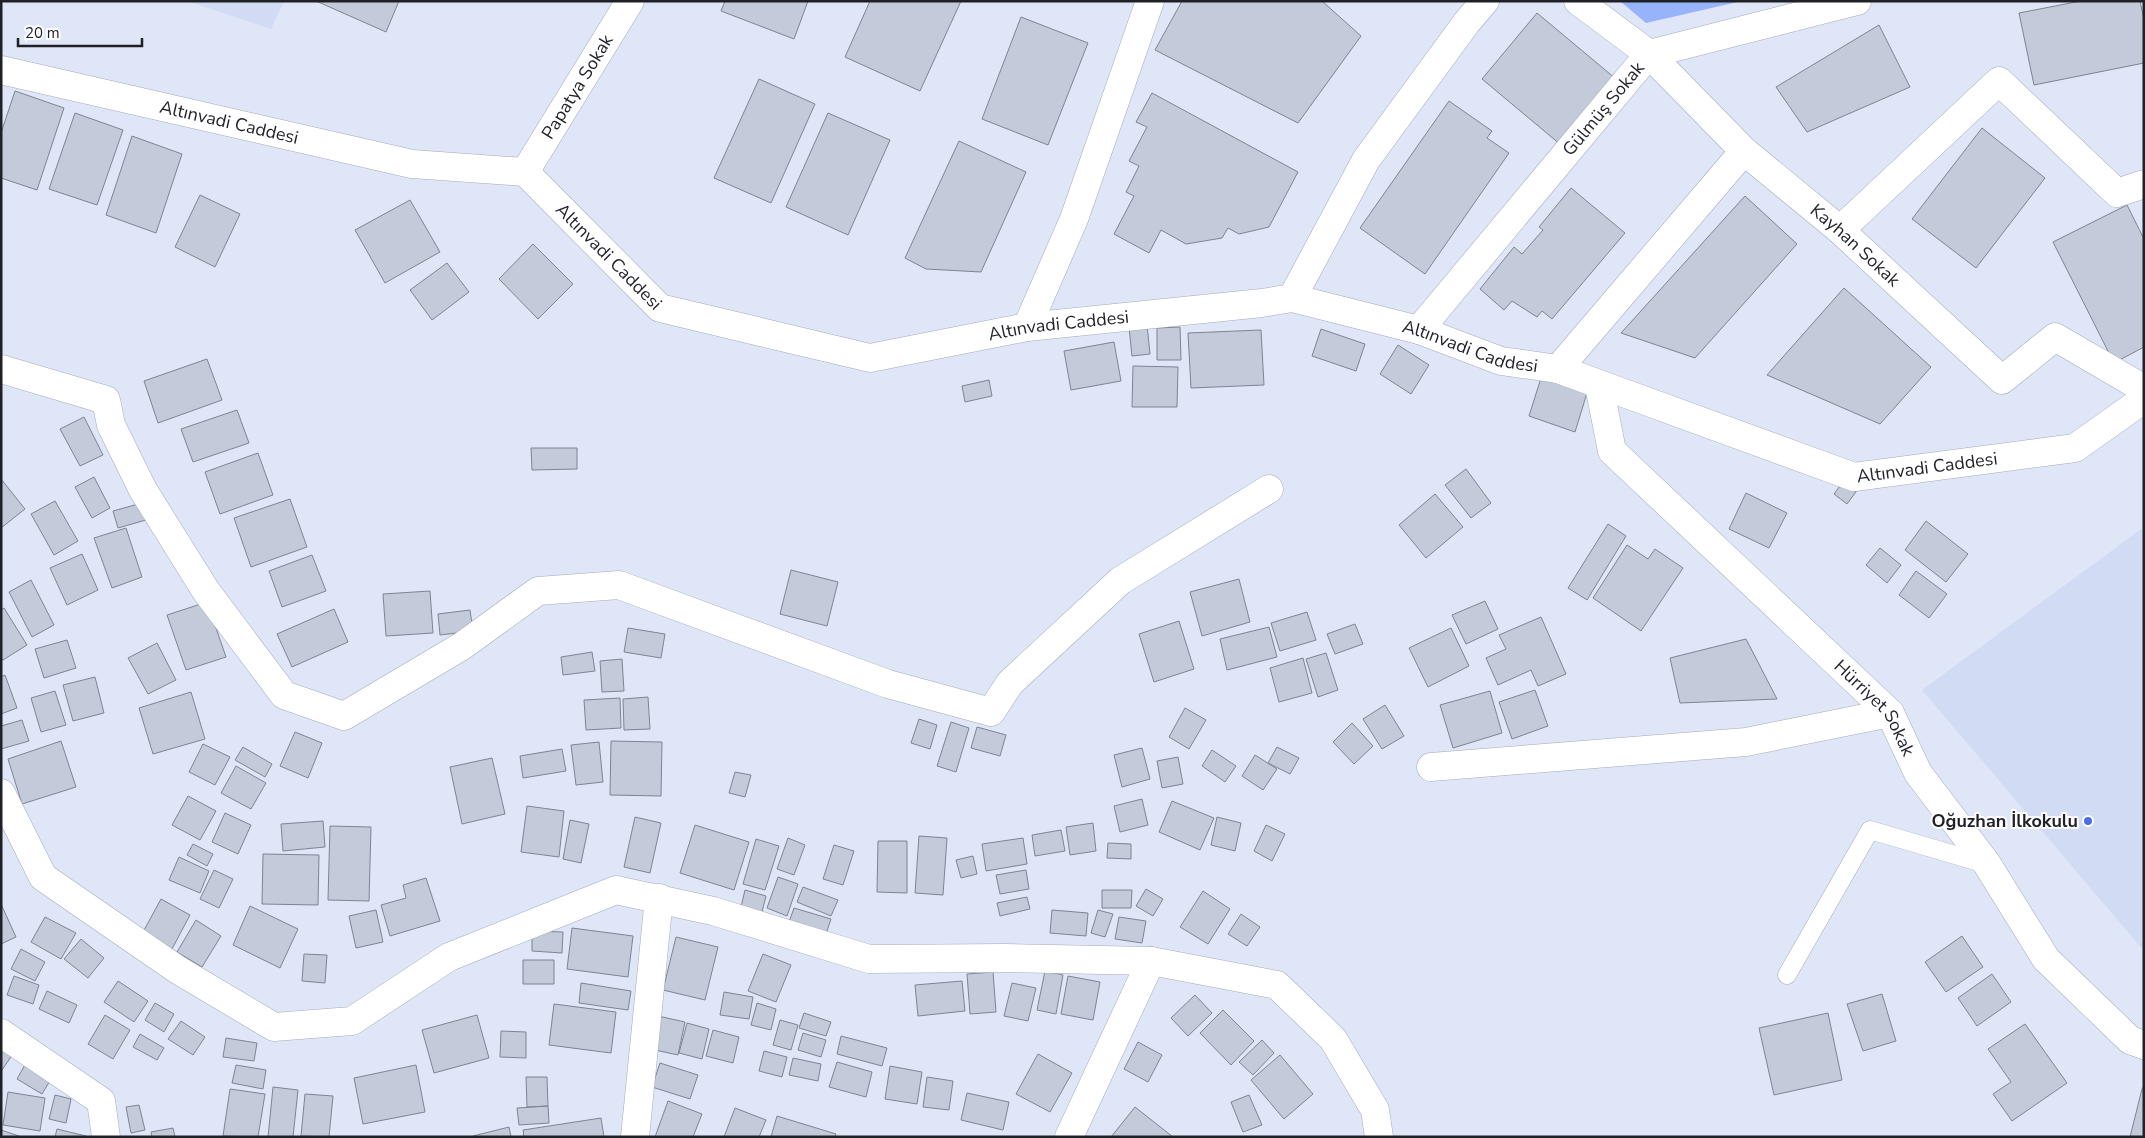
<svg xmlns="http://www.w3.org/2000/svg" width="2145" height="1138" font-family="'Nunito Sans',sans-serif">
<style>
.built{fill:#d1dbf3}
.green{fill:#97b3f9}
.building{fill:#c3cada;stroke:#7d8493}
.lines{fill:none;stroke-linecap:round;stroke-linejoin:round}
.service-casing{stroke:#a4aaba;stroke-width:19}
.minor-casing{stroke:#a4aaba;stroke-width:29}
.tertiary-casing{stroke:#a4aaba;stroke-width:29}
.service{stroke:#fff;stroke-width:18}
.minor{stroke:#fff;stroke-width:28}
.tertiary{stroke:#fff;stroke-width:28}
.poi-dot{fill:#4b6fe2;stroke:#fff;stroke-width:2}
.labels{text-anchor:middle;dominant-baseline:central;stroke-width:4;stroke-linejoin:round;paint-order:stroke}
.street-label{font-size:18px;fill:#1f2127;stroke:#fff}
.poi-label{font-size:18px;font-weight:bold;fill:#1f2127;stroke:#fff;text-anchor:end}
</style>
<rect width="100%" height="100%" fill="#dfe6f7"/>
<path class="built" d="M187,1H284L271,29Z
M2144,527V951L1922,690Z"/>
<path class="green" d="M1620,1H1742L1646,23Z"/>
<path class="building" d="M316,1H399L386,32Z
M725,1H808L794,39L721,11Z
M870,1H961L920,91L845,57Z
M1182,1H1322L1361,36L1298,123L1155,50Z
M2081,1H2140L2144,20V63L2034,85L2019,13Z
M1537,13L1616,79L1561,145L1482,79Z
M1021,17L1088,43L1048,145L982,119Z
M1879,25L1910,87L1807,132L1776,87Z
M759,79L815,104L771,203L714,178Z
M15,91L64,108L37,190L1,178V133Z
M1152,93L1298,172L1269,227L1239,234L1228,228L1222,238L1186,244L1161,230L1149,253L1114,234L1134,196L1126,192L1139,166L1129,161L1147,127L1136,122Z
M1449,101L1492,131L1487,138L1509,153L1425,274L1360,228Z
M75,113L123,130L97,205L49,189Z
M828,113L890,140L848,235L786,207Z
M1982,128L2045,178L1976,268L1912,219Z
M132,136L182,154L156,233L106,215Z
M959,141L1026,172L981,272L926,269L905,258Z
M1571,188L1625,233L1552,319L1542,311L1537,317L1512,301L1504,310L1480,289L1514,247L1522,254L1543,230L1539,227Z
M200,195L240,214L215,267L175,247Z
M1745,196L1797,244L1695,358L1621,333Z
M410,200L440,252L385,283L355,230Z
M2127,205L2144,239V347L2114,363L2053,242Z
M533,244L573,284L538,319L499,279Z
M447,263L469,292L432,320L410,290Z
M1844,288L1931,367L1880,424L1767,375Z
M1147,325L1150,354L1132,356L1129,327Z
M1180,327L1181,360H1157V328Z
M1321,329L1365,344L1356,371L1312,356Z
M1261,330L1264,385L1191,388L1188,333Z
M1114,342L1121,381L1071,390L1064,351Z
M1398,345L1429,365L1411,394L1380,374Z
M207,359L222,400L158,423L144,381Z
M1133,366L1178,367L1177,407H1132Z
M1541,378L1587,393L1575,432L1529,416Z
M989,380L992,396L965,402L962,386Z
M237,410L249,443L193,462L181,429Z
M84,417L103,455L80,466L60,429Z
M531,448H577V469L532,470Z
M258,453L273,495L220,514L205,472Z
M1466,469L1491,503L1471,518L1445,485Z
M94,477L110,508L92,518L75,487Z
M1,479L25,509L1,528Z
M1845,479L1858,489L1847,504L1834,494Z
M1746,493L1787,513L1769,548L1729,529Z
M1435,494L1463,527L1426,558L1399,525Z
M290,499L307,547L251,567L234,518Z
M55,501L78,541L54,555L31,514Z
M142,503L146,520L118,528L113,511Z
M1926,521L1968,554L1946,582L1905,550Z
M1608,524L1626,536L1587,600L1568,588Z
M126,528L142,577L112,588L94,538Z
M1627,545L1648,559L1655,549L1683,568L1641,631L1593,598Z
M1880,548L1901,565L1887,583L1866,565Z
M82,554L98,590L67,605L50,568Z
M312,555L326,591L282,607L269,571Z
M791,570L838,582L827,626L780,614Z
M1916,571L1947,594L1929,618L1899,595Z
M1239,579L1250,622L1202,636L1190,592Z
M31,580L54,625L32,637L9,592Z
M430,591L433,633L386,636L383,594Z
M1485,601L1498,629L1466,644L1452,615Z
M207,602L226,657L186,670L167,615Z
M4,608L27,645L3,660L1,657V610Z
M334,609L348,642L292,667L277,634Z
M470,610L473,631L440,635L438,614Z
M1307,612L1316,640L1280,651L1271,623Z
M1541,617L1566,674L1538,686L1531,670L1498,685L1486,658L1506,649L1499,635Z
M1179,621L1194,669L1154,682L1139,634Z
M1355,624L1363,644L1335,654L1327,634Z
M1269,627L1277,657L1227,670L1220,639Z
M628,628L665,634L661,658L624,652Z
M1451,628L1469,666L1428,687L1409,648Z
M1746,639L1777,699L1680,703L1670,658Z
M67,640L76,668L44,678L35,649Z
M157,643L176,680L148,694L128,658Z
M592,652L595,671L563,675L561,657Z
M1326,653L1338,690L1318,697L1306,659Z
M1303,658L1312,693L1279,702L1270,668Z
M622,659L624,691L602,692L600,661Z
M5,675L17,708L1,714V677Z
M95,677L104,713L73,721L63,685Z
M1535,690L1548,726L1512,739L1499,702Z
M55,691L66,725L41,732L31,698Z
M1490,691L1502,733L1453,748L1440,705Z
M191,692L205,739L153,754L139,708Z
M648,697L650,729L624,730L623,699Z
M620,698L621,728L586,730L584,700Z
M1385,705L1404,736L1382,749L1363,719Z
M1185,708L1206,720L1189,749L1169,737Z
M919,719L937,725L930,749L911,743Z
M22,720L29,741L1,749V726Z
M951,722L969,728L956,772L937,766Z
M1352,723L1373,746L1354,764L1333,742Z
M977,727L1006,735L1000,756L971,748Z
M295,732L322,743L308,778L280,766Z
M61,741L76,787L22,804L8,759Z
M611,741L662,742L661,796L610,795Z
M599,742L603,782L576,785L571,745Z
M203,744L230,757L215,785L189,772Z
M243,747L272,764L265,777L235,760Z
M1277,747L1299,758L1290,774L1268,763Z
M1142,748L1150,779L1122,787L1114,755Z
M562,749L566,771L523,778L520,756Z
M1212,750L1236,766L1225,782L1202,766Z
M1255,755L1277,769L1263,790L1242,776Z
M1178,757L1183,784L1162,788L1157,761Z
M492,758L505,814L462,824L450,767Z
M236,766L266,783L251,809L221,793Z
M735,772L751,775L745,797L729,793Z
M188,796L216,811L200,840L172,825Z
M1142,799L1148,825L1120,832L1114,806Z
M1172,801L1214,818L1200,850L1159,832Z
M527,806L564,811L559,857L521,852Z
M225,813L251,825L238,854L212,842Z
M635,817L661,823L650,873L624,867Z
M1217,817L1241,823L1235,851L1211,845Z
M570,820L589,824L581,863L563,859Z
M323,821L325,847L283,851L281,824Z
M1093,823L1096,851L1070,855L1066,827Z
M695,825L749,842L734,890L680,873Z
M1266,825L1285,834L1272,861L1254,851Z
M330,826L371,827L369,901L328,900Z
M1061,830L1065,851L1035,856L1032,835Z
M919,836L947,838L943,895L915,893Z
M788,838L805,845L794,875L777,869Z
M1023,838L1027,864L986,871L982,844Z
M756,839L779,846L765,890L743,884Z
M878,841H907V893L877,892Z
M1108,843L1131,844V859L1107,858Z
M193,844L213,854L207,866L187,855Z
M834,845L854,851L843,885L823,879Z
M263,854L319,855L318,905L262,904Z
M973,856L977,874L961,878L956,860Z
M179,857L209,871L200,893L169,880Z
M214,870L233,879L219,908L200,899Z
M1026,870L1029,889L1000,894L996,875Z
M778,877L798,884L787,916L767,908Z
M426,878L440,921L390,936L381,905L406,898L403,885Z
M803,887L838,900L831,916L797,902Z
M1146,889L1163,899L1153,916L1136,906Z
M745,890L766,896L762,912L741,907Z
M1102,890H1132L1131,908H1102Z
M1203,891L1230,909L1208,944L1180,927Z
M1027,897L1030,909L1000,916L997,903Z
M161,899L190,915L172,949L143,932Z
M1,904L16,937L1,944Z
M250,906L298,929L280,968L233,945Z
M794,908L831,919L826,934L789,922Z
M376,910L383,942L356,948L349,916Z
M1052,910L1088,913L1086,936L1050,933Z
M1098,910L1113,914L1105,937L1091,933Z
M1241,914L1260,927L1247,946L1228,934Z
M45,917L76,933L61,959L31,942Z
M1119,917L1146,921L1142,943L1115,939Z
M196,920L221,936L202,967L177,952Z
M572,928L633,936L628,977L567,969Z
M532,931L563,932L562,953L532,951Z
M1962,936L1983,967L1946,992L1925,962Z
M676,937L718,947L705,1000L663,990Z
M81,939L104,958L88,978L64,959Z
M21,949L45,962L35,981L11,969Z
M304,954L327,955L325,983L302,981Z
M763,954L791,965L776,1002L748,991Z
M523,960H554V984H523Z
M1045,971L1063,975L1056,1014L1037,1010Z
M993,972L996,1012L970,1014L967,974Z
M1992,974L2011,1002L1977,1026L1958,998Z
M14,976L39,985L33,1004L7,995Z
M1068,976L1100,982L1093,1020L1061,1014Z
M118,981L148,1001L134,1022L104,1002Z
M962,981L965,1011L918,1016L915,985Z
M581,983L631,991L628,1010L579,1003Z
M1012,983L1036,988L1028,1021L1004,1016Z
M47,991L77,1005L69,1023L39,1009Z
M724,992L753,997L749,1019L720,1015Z
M1882,994L1896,1041L1863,1051L1847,1004Z
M1195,995L1212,1013L1188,1036L1171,1018Z
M155,1003L174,1014L164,1032L145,1020Z
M757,1003L776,1009L771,1030L751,1025Z
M554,1004L616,1012L611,1053L549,1045Z
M1223,1010L1254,1041L1231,1065L1200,1033Z
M804,1013L831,1022L826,1036L799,1028Z
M1828,1013L1842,1080L1774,1095L1759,1028Z
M105,1015L130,1030L113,1059L88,1044Z
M477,1015L489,1058L434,1073L422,1030Z
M658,1016L685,1022L678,1055L650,1049Z
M780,1020L798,1025L791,1050L773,1045Z
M181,1021L205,1037L193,1055L168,1039Z
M687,1023L709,1029L702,1059L679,1053Z
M2025,1024L2067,1083L2012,1121L1993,1094L2011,1082L1988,1049Z
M713,1030L739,1037L733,1063L706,1056Z
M501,1031L526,1032V1058L500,1057Z
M803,1033L826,1040L821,1057L798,1050Z
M140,1034L164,1048L157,1060L133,1047Z
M841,1036L887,1048L882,1066L837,1054Z
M226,1038L257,1043L254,1061L223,1057Z
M1262,1040L1274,1053L1253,1075L1239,1062Z
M1,1042L15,1051L2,1070H1Z
M1138,1042L1162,1055L1148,1082L1124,1069Z
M764,1051L787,1057L782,1077L759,1071Z
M1038,1054L1072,1073L1050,1112L1016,1094Z
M1280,1055L1313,1094L1284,1119L1251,1080Z
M793,1058L821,1064L818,1081L789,1075Z
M837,1062L872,1072L866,1097L829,1087Z
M26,1063L51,1079L42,1094L17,1079Z
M660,1063L698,1075L690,1099L652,1087Z
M236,1065L266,1070L263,1089L232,1083Z
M416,1065L425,1112L363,1124L354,1078Z
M890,1066L922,1072L917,1104L885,1099Z
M526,1077H547L548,1106L527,1107Z
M927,1077L953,1081L949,1110L923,1107Z
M2144,1086V1137H2130L2142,1089Z
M273,1087L298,1090L293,1137H268Z
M230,1089L265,1094L258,1137L223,1136Z
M8,1092L45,1098L40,1131L3,1125Z
M967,1093L1009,1102L1003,1130L961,1120Z
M305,1094L333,1096L329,1137L301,1136Z
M55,1095L71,1099L66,1123L49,1119Z
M1249,1095L1262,1125L1243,1132L1231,1102Z
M668,1101L702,1114L693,1137H655Z
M139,1105L145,1130L131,1133L126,1107Z
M548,1106L549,1123L519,1125L517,1108Z
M1135,1107L1173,1137H1111Z
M735,1108L766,1120L759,1137H724Z
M777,1116L836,1134L835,1137H771Z
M601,1118L604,1137H524L523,1130Z
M509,1127L511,1137H473V1136Z
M173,1128L175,1137H152L151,1132Z
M57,1129L86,1136V1137H55Z
M1,1130L22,1137H1Z"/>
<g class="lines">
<g class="service-casing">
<path id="service" d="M1787,975L1870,830L1986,864"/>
</g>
<g class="minor-casing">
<g id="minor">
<path id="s1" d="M1578,1L1649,54L1744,151L1840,230L2002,380L2055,337L2144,389"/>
<path id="s2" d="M525,172L630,1"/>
<path d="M1840,230L1999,81L2117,193L2144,184"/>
<path d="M1292,298L1366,160L1467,22L1485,1"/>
<path d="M1027,327L1074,219L1150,1"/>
<path id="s3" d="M1419,330L1649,54L1857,1"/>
<path d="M1,369L106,400L111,425L143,490L206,591L284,695L344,716L462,646L538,591L619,585L888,684L991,712L1010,683L1120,581L1269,489"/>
<path d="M1558,369L1744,151"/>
<path id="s4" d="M1599,385L1612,451L1890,713L1918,773L1987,864L2046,959L2130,1040L2144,1045"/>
<path d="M1431,767L1746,742L1890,713"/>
<path d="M1,793L43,877L178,970L274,1027L352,1021L449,957L616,890L713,911L869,959L1003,958L1151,961L1277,985L1333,1039L1375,1110L1379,1137"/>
<path d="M1,1033L101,1101L106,1137"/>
<path d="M635,1137L659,898"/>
<path d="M1069,1137L1151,961"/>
</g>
</g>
<g class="tertiary-casing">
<g id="tertiary">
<path id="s5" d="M1,70L412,164L525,172L660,308L870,358L1027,327L1262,303L1292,298L1419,330L1501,361L1558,369L1854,477L2075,448L2144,399"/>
</g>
</g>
<use href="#service" class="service"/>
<use href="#minor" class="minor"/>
<use href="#tertiary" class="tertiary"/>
</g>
<circle class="poi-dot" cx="2088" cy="821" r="5"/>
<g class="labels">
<g class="street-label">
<text stroke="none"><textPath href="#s2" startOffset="100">Papatya Sokak</textPath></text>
<text stroke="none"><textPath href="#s3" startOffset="288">Gülmüş Sokak</textPath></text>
<text stroke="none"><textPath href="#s5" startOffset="234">Altınvadi Caddesi</textPath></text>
<text stroke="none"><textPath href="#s1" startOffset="370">Kayhan Sokak</textPath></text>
<text stroke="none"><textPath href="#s5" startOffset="654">Altınvadi Caddesi</textPath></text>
<text stroke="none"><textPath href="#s5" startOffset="1134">Altınvadi Caddesi</textPath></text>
<text stroke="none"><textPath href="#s5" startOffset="1554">Altınvadi Caddesi</textPath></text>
<text stroke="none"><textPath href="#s5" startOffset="2034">Altınvadi Caddesi</textPath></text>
<text stroke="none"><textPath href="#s4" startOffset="436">Hürriyet Sokak</textPath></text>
</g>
<g class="poi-label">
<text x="2078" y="821">Oğuzhan İlkokulu</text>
</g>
</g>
<rect width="2145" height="1138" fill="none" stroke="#1f2127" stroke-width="5"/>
<path d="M18 38v8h124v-8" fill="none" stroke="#1f2127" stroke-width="2.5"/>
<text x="25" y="38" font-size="15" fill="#1f2127" stroke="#ffffff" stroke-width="4" paint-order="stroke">20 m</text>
</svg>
